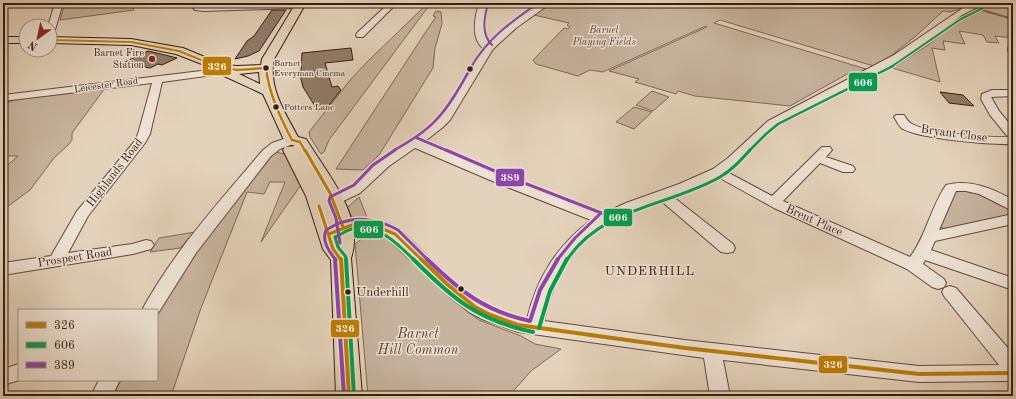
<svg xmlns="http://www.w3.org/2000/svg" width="1016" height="399" font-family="'Old Standard TT',serif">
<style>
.green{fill:#c7b49e;stroke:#7f6857}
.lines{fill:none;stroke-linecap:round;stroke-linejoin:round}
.stream{stroke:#7b6554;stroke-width:2}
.building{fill:#917b69;stroke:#371c10}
.minor-casing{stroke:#624a3b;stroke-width:2}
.major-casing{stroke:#371c10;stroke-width:2}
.minor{fill:#ede2d3;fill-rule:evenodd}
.major{fill:#e4d3bb;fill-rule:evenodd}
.bus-1-far3-casing{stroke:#ede2d3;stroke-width:4}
.bus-1-far2-casing{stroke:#ede2d3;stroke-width:5}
.bus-1-far1-casing{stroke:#ede2d3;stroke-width:6}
.bus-1-casing{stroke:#ede2d3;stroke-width:7}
.bus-2-far3-casing{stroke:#ede2d3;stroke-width:4}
.bus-2-far2-casing{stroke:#ede2d3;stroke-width:5}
.bus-2-far1-casing{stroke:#ede2d3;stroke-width:6}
.bus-2-casing{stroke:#ede2d3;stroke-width:7}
.bus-3-far3-casing{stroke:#ede2d3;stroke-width:4}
.bus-3-far2-casing{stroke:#ede2d3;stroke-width:5}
.bus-3-far1-casing{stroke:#ede2d3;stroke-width:6}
.bus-3-casing{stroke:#ede2d3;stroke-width:7}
.bus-1-far3{stroke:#bd7d05;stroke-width:2}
.bus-1-far2{stroke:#bd7d05;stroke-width:2.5}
.bus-1-far1{stroke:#bd7d05;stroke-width:3}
.bus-1{stroke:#bd7d05;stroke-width:4}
.bus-2-far3{stroke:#039f4e;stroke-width:2}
.bus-2-far2{stroke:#039f4e;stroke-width:2.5}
.bus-2-far1{stroke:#039f4e;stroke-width:3}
.bus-2{stroke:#039f4e;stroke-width:4}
.bus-3-far3{stroke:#8e44ad;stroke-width:2}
.bus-3-far2{stroke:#8e44ad;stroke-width:2.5}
.bus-3-far1{stroke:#8e44ad;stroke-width:3}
.bus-3{stroke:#8e44ad;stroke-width:4}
.poi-dot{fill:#8f2418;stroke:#ede2d3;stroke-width:1.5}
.bus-dot{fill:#371c10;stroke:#ede2d3;stroke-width:1.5}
.labels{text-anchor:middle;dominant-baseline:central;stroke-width:3;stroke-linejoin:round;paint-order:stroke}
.far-bus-label{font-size:9px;fill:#371c10;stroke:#ede2d3;text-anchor:start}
.far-park-label{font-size:10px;font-style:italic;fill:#5b4234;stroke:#ede2d3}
.far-poi-label{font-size:10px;fill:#371c10;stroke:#ede2d3;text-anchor:end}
.far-street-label{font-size:10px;fill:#371c10;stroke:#ede2d3}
.street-label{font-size:12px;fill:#371c10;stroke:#ede2d3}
.neighbourhood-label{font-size:13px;letter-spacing:1px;fill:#371c10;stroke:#ede2d3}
.near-bus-label{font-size:13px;fill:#371c10;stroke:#ede2d3;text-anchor:start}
.near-park-label{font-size:14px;font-style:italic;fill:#5b4234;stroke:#ede2d3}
.line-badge{stroke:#ede2d3;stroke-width:1.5}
.badge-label{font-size:11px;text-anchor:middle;font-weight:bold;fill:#fff}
</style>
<rect width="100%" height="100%" fill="#e4d3bb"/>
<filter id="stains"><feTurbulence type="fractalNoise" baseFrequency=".005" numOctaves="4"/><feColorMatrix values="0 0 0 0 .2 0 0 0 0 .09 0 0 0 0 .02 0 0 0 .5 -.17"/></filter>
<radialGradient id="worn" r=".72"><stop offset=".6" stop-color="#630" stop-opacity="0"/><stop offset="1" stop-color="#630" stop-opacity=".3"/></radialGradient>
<path class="green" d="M65,3H130L134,10L60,20Z
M428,3H431L329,140L324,152L321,154L310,137L309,132L351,79L367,62Z
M550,3H978L950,12L943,11L917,35L877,67L720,20L714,23L866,69L857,74L851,72L790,106L695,96L678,91L676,94L635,82L639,79L609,71L707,27L706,26L603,72L590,70L578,76L536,64L533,60L564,28L568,29L570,27L567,25L569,23L534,15Z
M1013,3V38L995,36L999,43L987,42L983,35L959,31L965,44L943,41L945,50L932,48L940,82L892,68L928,45L969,11L984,6L992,5L987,4Z
M436,11L441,12L442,24L435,48L433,68L423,84L379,155L363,170L336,169L429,27L436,17L433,16Z
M105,88L72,133V140L69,144L54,158L30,190L7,207L3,214V169L18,156H3V104L17,99Z
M652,91L669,97L653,111L636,105Z
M634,107L652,112L634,129L616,122Z
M275,152L285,154L301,185L261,242L285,182H270L264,194L247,192L201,308L171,396H112L121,380H157V312L171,285Z
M971,190L1007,207L1010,210L1009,214L1001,218L947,230L939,226L954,191Z
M359,197L368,220L352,217L347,210L348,207Z
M195,232L180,248L150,252L159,238Z
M375,234L385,237L450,298L479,320L521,336L535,344L561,349L531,371L509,396H368L355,244L364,237Z"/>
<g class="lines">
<path class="stream" d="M957,3L1013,19"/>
</g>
<path class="building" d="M272,10H286L259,51L248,56L235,59L247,41L254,36Z
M351,48L353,60L325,63L332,87L338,86L341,90L326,109L318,111L303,87L299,71H301L302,53Z
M148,51L161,54L177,58L162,65L158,64L150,68L123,63Z
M940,92L963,95L974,106L949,103Z"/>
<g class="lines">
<g class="minor-casing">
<path id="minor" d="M55,3H63L54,33L50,36V26H48Z
M189,3H197L204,7L299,4L303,6L299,8L204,11L195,10Z
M389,3H397L363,37H357L356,35L357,33Z
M479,3H487L483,28L488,44L510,25L542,3H551L516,28L493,49L450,120L443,127L424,142L507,177L602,214L626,203L679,184L713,169L728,158L768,121L894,55L963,8L974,3H985L962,15L926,43L901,59L776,125L727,172L772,196L822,147H830L832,150L826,157L853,166L855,169L853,172H843L820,163L783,201L910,257C925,238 931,207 946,185C970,179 992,188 1013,200V211L979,194L966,191H956L939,230L1013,214V224L935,241L931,250L1013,278V290L925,260L923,264L944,279L946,283L944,287L938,289L932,287L907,269L774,208L718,177L672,196L733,244L735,248L733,252L727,253L721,252L660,200C595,222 559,252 544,321L685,340L919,366L999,365L944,296L942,292L944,288L950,286L956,288L1013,354V381L919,382L723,360L730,396H710L704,358L518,332L482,319L469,312L441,288L390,238C379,231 359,226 347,232C340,235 338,239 330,237L327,233C333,224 341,222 351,221C362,220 377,219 387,223C401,228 411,240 421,250C440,268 459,288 481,302C494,311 512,317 527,319C537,277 557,246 591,220L497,183L415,148L389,166L360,193L337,204L331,209L326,210L321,209L319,206L327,197L350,187L380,160L435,123L448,108L484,49C470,39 475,17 479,3Z
M1009,46H1013V53L1008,50Z
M209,70L214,73L213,75L162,82L150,134L145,143L88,216L68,253L132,244L146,240L151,241L154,245L151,249L133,254L3,275V263L51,256L77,211L134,142L138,134L152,83L3,101V95Z
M992,90H1013V96L991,97L999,111L1013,128V144C991,145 921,139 903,129C899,127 897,121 894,117L896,115H904C906,118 908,122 912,124C926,132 991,138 1008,137L990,115L981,99L982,94Z
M292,136L296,137L298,140L296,143L280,149L271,156L196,253L157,315V310H142C174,251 220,201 263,150L272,143Z
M19,364L20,380L3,385V369Z
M99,380H120L112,396H91Z"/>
</g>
<g class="major-casing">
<path id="major" d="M296,3H306L274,59C268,88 285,112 298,137L306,139L308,142C328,175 365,217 351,258L362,396H336L331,260L323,249L306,196L283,150L285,147L295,146L287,143L284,140L263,94L222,75L220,71L176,54L131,45L50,43V37L131,39L183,48L224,65L237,66L261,65L262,59ZM259,72L260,84L239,74Z
M3,37H26V43H3Z"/>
</g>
<use href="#minor" class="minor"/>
<use href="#major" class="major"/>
<g class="bus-1-far3-casing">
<path id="bus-1-far3" d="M50,40L131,42L179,51L218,67"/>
</g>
<g class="bus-1-far2-casing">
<path id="bus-1-far2" d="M216,66L237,70L266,68C269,94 280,117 292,140L300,142L305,151"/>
</g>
<g class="bus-1-far1-casing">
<path id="bus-1-far1" d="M305,150L330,193L343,227
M319,206L333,249L341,260
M329,234L352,225L378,227L395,234L422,260"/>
</g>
<g class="bus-1-casing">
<path id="bus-1" d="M341,259L349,396
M421,259L447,284L475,307L488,314L518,325L685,348L919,374L1013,373"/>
</g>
<g class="bus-2-far3-casing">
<path id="bus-2-far3" d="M891,67L961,19L983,8"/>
</g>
<g class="bus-2-far2-casing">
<path id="bus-2-far2" d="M749,151L766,134L778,124L893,66"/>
</g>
<g class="bus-2-far1-casing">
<path id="bus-2-far1" d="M346,260V257L338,247L335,237C341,235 346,230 352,229C379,224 397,243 414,260
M567,260C601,207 670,206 720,177C732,170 741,160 750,150"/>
</g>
<g class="bus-2-casing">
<path id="bus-2" d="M346,259L354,396
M413,259C453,299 477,320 533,332
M539,328L550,291L567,259"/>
</g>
<g class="bus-3-far3-casing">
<path id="bus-3-far3" d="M488,4C484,18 481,34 492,45
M471,67C489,37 510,23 538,3"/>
</g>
<g class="bus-3-far2-casing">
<path id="bus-3-far2" d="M417,138L448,151
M393,151C408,142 424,133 436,120C451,105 461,84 472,66"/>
</g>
<g class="bus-3-far1-casing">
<path id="bus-3-far1" d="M446,150L504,175L604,214
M340,243L336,218L329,201L330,197L354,185L373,165L395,150
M336,260C329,252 321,241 326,230C332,227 337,223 343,222C361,216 382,221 398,230L428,260
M557,260L575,238L599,215"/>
</g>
<g class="bus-3-casing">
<path id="bus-3" d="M335,259L344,396
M427,259C460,291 484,311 530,321L540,290L558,259"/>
</g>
<use href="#bus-1-far3" class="bus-1-far3"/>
<use href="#bus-1-far2" class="bus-1-far2"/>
<use href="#bus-1-far1" class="bus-1-far1"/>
<use href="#bus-1" class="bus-1"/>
<use href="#bus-2-far3" class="bus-2-far3"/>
<use href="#bus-2-far2" class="bus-2-far2"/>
<use href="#bus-2-far1" class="bus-2-far1"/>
<use href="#bus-2" class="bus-2"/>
<use href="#bus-3-far3" class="bus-3-far3"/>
<use href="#bus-3-far2" class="bus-3-far2"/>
<use href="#bus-3-far1" class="bus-3-far1"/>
<use href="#bus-3" class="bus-3"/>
</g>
<circle class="poi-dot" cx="152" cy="59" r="4"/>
<g class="bus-dot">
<circle cx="266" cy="68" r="3.5"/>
<circle cx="470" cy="69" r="3.5"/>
<circle cx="276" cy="107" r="3.5"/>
<circle cx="461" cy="289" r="3.5"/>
<circle cx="348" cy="292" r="3.5"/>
</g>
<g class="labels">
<g class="far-bus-label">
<text x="274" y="63">Barnet<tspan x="274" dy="10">Everyman Cinema</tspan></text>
<text x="284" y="107">Potters Lane</text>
</g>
<g class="far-park-label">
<text x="604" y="30">Barnet<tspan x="604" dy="12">Playing Fields</tspan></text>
</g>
<g class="far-poi-label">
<text x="144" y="53">Barnet Fire<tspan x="144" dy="12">Station</tspan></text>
</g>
<g class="far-street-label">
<text transform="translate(106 85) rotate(-8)">Leicester Road</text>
</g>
<g class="street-label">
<text transform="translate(954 134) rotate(8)">Bryant Close</text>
<text transform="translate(115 173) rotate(-52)">Highlands Road</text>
<text transform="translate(814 221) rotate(24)">Brent Place</text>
<text transform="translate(75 258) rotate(-9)">Prospect Road</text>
</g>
<g class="neighbourhood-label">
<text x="650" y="271">UNDERHILL</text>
</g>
<g class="near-bus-label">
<text x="356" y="292">Underhill</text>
</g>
<g class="near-park-label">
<text x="418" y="334">Barnet<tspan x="418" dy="16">Hill Common</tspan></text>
</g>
</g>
<g class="line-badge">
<rect x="202" y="56" width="30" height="20" rx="4" fill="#bd7d05"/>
<rect x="848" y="72" width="30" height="20" rx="4" fill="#039f4e"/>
<rect x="495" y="168" width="30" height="19" rx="4" fill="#8e44ad"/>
<rect x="603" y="208" width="30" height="19" rx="4" fill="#039f4e"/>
<rect x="353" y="220" width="31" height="19" rx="4" fill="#039f4e"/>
<rect x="330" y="319" width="30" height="19" rx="4" fill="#bd7d05"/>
<rect x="818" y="355" width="30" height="19" rx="4" fill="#bd7d05"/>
</g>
<g class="badge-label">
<text x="217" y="70">326</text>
<text x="863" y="86">606</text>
<text x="510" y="181">389</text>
<text x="618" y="221">606</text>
<text x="369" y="233">606</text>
<text x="345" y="332">326</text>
<text x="833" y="368">326</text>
</g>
<rect width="1016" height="399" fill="none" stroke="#e4d3bb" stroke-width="16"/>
<rect x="4" y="4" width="1008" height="391" fill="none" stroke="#371c10" stroke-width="2"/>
<rect x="8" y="8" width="1000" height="383" fill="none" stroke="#371c10"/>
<rect x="18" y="309" width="140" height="72" fill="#ede2d3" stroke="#a49385"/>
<rect x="26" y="322" width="20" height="6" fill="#bd7d05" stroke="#a49385"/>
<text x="54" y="329" font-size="12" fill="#371c10">326</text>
<rect x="26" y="342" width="20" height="6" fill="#039f4e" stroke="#a49385"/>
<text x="54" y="349" font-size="12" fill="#371c10">606</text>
<rect x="26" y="362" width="20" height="6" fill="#8e44ad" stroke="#a49385"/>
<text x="54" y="369" font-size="12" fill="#371c10">389</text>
<g transform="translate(38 38) rotate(213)"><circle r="19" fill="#ede2d3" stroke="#a49385"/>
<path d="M0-3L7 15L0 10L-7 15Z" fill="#8f2418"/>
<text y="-6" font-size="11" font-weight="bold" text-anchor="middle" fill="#371c10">N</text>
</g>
<rect width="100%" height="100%" filter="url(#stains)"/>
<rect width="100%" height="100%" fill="url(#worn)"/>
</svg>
